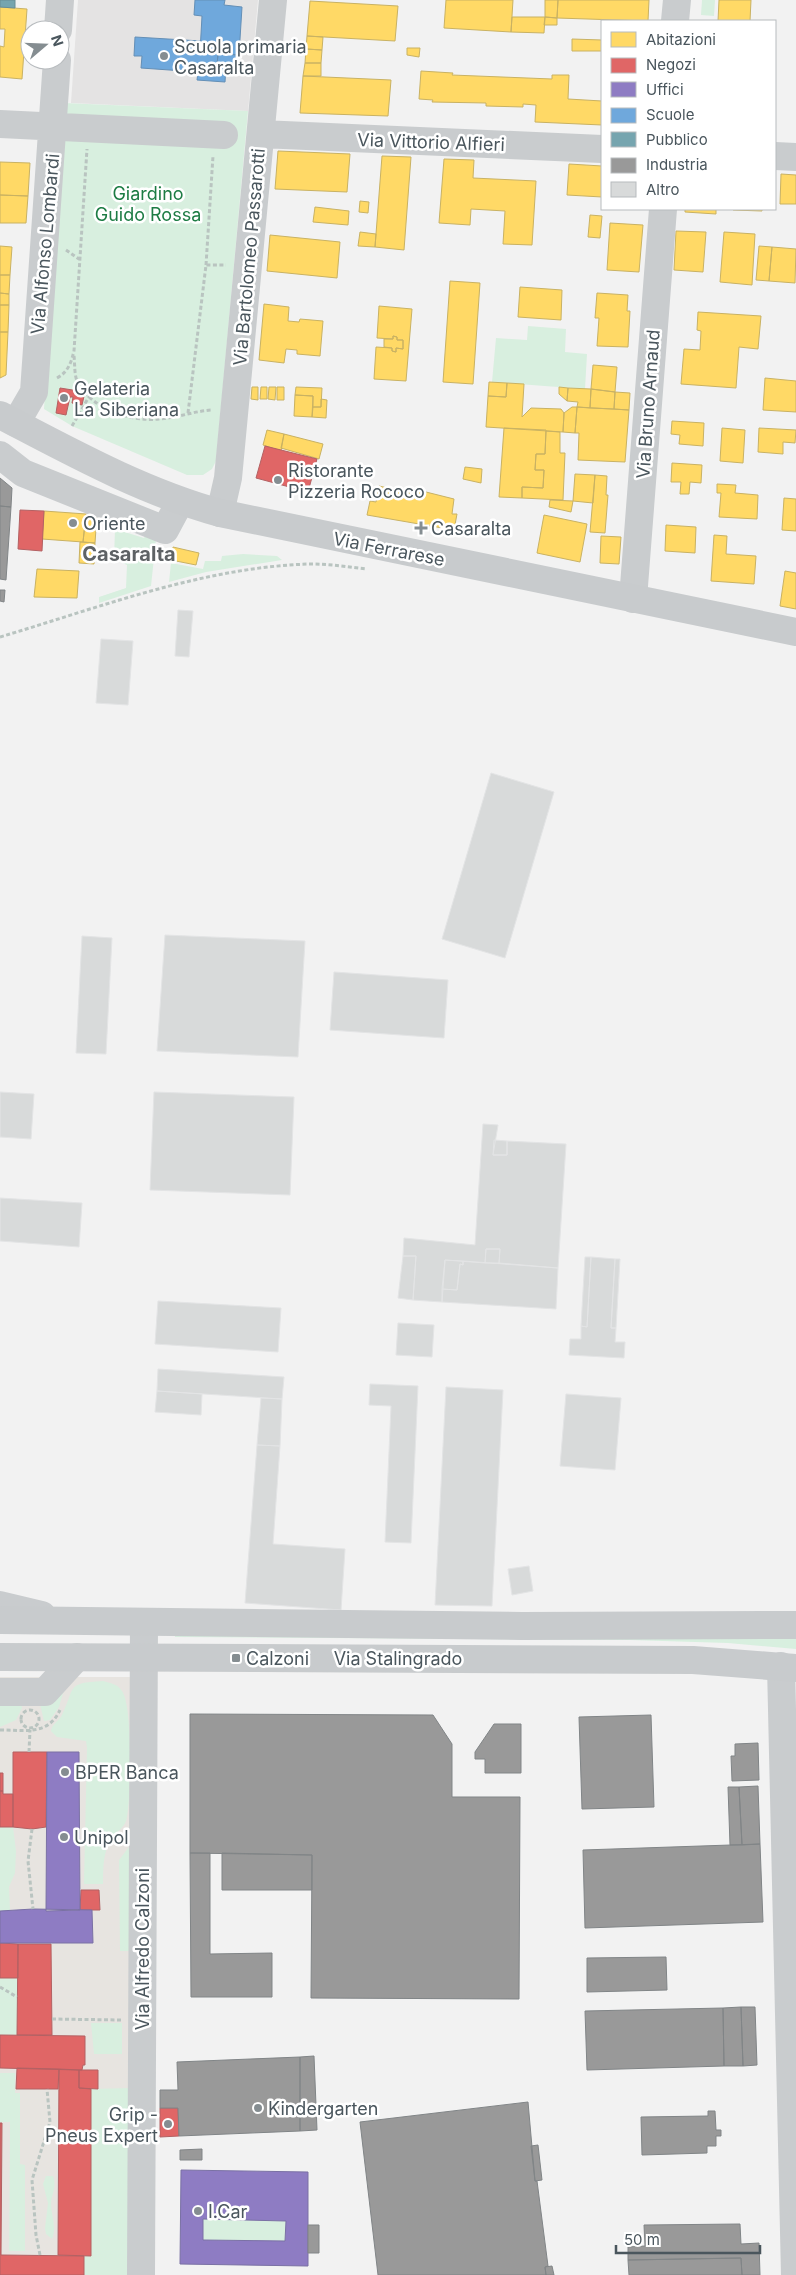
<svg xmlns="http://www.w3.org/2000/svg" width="796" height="2275" font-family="Inter,sans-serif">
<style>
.commercial{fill:#e7e4e0}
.education{fill:#e4e3e3}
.green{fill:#d8efdf}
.homes{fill:#ffd966;stroke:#c9b263}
.shops{fill:#e06666;stroke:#b36163}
.offices{fill:#8e7cc3;stroke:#7a71a4;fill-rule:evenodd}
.schools{fill:#6fa8dc;stroke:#648fb6}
.public{fill:#76a5af;stroke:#698d96}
.industry{fill:#999;stroke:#818587}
.building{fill:#d8dada;stroke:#e3e4e5}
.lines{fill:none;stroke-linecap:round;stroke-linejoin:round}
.path{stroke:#b9c4c0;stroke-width:3;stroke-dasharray:4 2.5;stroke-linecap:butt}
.minor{stroke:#c9ccce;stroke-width:28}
.major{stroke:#c8cbcd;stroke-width:28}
.poi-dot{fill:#858d91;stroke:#fff;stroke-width:2}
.labels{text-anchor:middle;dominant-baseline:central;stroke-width:5;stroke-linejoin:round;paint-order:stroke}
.poi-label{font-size:18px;fill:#4a565d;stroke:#fff;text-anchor:start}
.street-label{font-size:18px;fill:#4a565d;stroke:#fff}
.park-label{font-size:18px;fill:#1d7c44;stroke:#fff}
.quarter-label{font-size:20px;font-weight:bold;fill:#5e6265;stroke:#fff}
</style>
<rect width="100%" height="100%" fill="#f2f2f2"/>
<path class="commercial" d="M0,1677H131L130,2275H0Z"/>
<path class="education" d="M78,0H258L248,111L71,103Z"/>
<path class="green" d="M702,0H715L714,16L701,15Z
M64,103L248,111L216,461L212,469L203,475H187L72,426L44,409Z
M528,326L566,329L565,352L587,354L585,389L492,382L496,338L527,340Z
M149,526L157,530L151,586L99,603V597L126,588L127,565L114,559L115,529L144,538Z
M243,554L277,556L282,560L206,572L169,582L171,563L203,569L205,561H221L222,556Z
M175,1633L796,1638V1649L728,1643L630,1640L175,1637Z
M103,1681C110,1683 118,1684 122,1691C133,1706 131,1797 127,1817C126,1827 116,1832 111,1839C103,1852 103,1869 103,1884H84L87,1748L86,1741L57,1737L51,1731C52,1724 58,1722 62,1715C76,1687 65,1683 103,1681Z
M65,1686L59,1707L50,1720L44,1721L40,1704Z
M0,1699L21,1704L22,1708L16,1720L0,1727Z
M0,1827H13L16,1851L15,1873L9,1887L10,1911H0Z
M129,1847V1951H120L119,1860Z
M0,1978H18L17,2035H0Z
M91,2023H122V2054H94Z
M0,2073H15V2093H20V2164L25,2165V2251H9L10,2122H0Z
M131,2088L130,2275H84V2256H91V2089Z
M46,2176H53C57,2186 52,2193 51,2203C51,2215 57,2228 52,2239L46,2234L45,2228L48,2203L43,2184Z
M203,2219L286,2221L285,2241L203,2240Z"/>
<path class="homes" d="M446,0H513L511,32L444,28Z
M545,0H558L557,18L545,17Z
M558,0H649L648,21L557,18Z
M719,0H751L750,21H718Z
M310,1L398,6L395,41L307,36Z
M0,7L27,9L22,79L0,77V46L4,47L5,29H0Z
M512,17H545L544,33L511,32Z
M545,17L557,18V25H544Z
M307,36L323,37L322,50L306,49Z
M572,39L602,40V51H572Z
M407,48H420L419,57L407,55Z
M306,49L322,50L321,63H305Z
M305,63H321V76H303Z
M421,71L453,73L452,75L552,79V75H569L568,99L602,101V125L535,122L536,105L523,104V107L486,106V103L432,102L433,100L419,99Z
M303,76L391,80L388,116L300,113Z
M278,151L350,154L347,192L275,189Z
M382,156L411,157L404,250L375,247Z
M444,159L474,160L473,178L536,181L532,245L503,244L505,211L471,209L470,225L439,223Z
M0,162L30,163L28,196L0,195Z
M569,164L602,166V197L567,195Z
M781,174L796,175V204H780Z
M0,195L28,196L26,223H0Z
M360,201L369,202L368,213L359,212Z
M315,207L349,211L348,225L313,222Z
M685,209H716V214L685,212Z
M733,209H762V211L733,210Z
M590,215L602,216L600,238L588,237Z
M610,223L643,225L639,272L607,270Z
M676,231L706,232L703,272L674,270Z
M360,232L376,234L375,247L358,246Z
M724,232L755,234L752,285L720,282Z
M270,235L340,242L337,278L267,271Z
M0,246L12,247L10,275H0Z
M759,246L772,247L769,281L756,280Z
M772,247L796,249L795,283L769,281Z
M0,275H10L9,294L0,293Z
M450,281L480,283L473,384L443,382Z
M520,287L562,290L561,320L518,317Z
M0,293L9,294V305H0Z
M597,293L628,295L627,311H630L628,347L597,346L599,318H595Z
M264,304L289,307L288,321L299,322L300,319L323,321L320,356L297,354V350L286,349L284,363L259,360Z
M0,305H9L8,332H0Z
M379,306L412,309L406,381L374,379L376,347L392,348V351L396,352V348L403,349V340H397V337L393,336V339L377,338Z
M698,312L761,316L758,349L739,347L736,388L681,384L684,349L700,350L701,331L697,330Z
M0,332H8L6,375L0,378Z
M393,336L397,337V340H403V349L396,348V352L392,351V348L384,347V339H393Z
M593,365L617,367L615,392L591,389Z
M765,378L796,381V412L763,410Z
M489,382L507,383L506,397L488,396Z
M507,383L524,384L522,417L531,408L561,409L564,413L563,432L486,427L488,396L506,397Z
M252,387H258V400L251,399Z
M261,387H267V399H260Z
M269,387H276L275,400L268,399Z
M277,387H284V400H277Z
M296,387L322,388L321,407H313V396L295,395Z
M559,387L568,388L567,401L559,394Z
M568,388L591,389L590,408L577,407L578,402L567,401Z
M591,389L615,392L614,409L590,408Z
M615,392L630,393L629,410L614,409Z
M295,395L313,396L312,417L294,416Z
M321,399L327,400L326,418L312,417L313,407H321Z
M572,407H577L575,433L563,432L564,413Z
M577,407L629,410L625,462L578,460L579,433H575Z
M672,421L704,423L703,446L679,444L680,435L671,434Z
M504,428L546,430L545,454H536L535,470H544L543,488L522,487V498L499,497Z
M722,428L745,430L743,463L720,461Z
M759,428L796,430L795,443L783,442V454L758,452Z
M267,430L284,434L281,451L263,445Z
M546,431L560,432V453H565L563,500L522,498V487L543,488L544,470H535L536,454H545Z
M284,434L323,444L319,459L281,448Z
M672,463L702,465L701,483L690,482L689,494H680L681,482H671Z
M465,467L482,469L481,483L463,479Z
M575,474L595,475L593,503L573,501Z
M595,475L607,476L606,495H608L605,533L590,532Z
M717,484L736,485L735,493L758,495L757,519L719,517L721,493H717Z
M379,486L413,494L414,489L454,499L452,514H457L454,530L367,515L370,501L376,502Z
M784,498L796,499V531L782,530Z
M550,500L573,501L571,512L549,507Z
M44,511L86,514L83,542L42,539Z
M86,514H97L95,543L83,542Z
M544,515L587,524L580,562L537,553Z
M666,525L696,527L695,553L665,551Z
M714,535L727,536L726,554L756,556L754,584L711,581Z
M601,536L621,537L619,564L600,563Z
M80,542L95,543L94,564L79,563Z
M173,547L199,553L196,565L171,560Z
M37,569L79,571L77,598L34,597Z
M785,571L796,573V609L780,606Z"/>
<path class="shops" d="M60,388L85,392L82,405L72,403L73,397H70L66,415L56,413Z
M265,446L317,459L308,492L256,478Z
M20,510L44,511L42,551L18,549Z
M13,1752H47L46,1827L32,1829L13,1827Z
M0,1773H3V1791H0Z
M0,1791H3V1794H13V1827H0Z
M81,1890H99L100,1910H80Z
M0,1943L18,1944V1978H0Z
M18,1944H51L52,2035H17Z
M0,2035L85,2036V2065H83L82,2070H79L0,2068Z
M17,2068L59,2069L58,2089H16Z
M59,2069L79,2070V2088L91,2089V2256L58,2255Z
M79,2070H98V2089L79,2088Z
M160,2108H178L179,2136L160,2137Z
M0,2123H2L1,2255L84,2256V2275H0Z"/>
<path class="offices" d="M47,1752H79L80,1910L46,1911Z
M33,1909L92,1910L93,1943H0V1911Z
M181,2170L308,2172V2266L180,2264ZM203,2219L286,2221L285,2241L203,2240Z"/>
<path class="schools" d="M195,0H225L224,5L242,7L239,55L200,52L202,16L194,15Z
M135,37L201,41L200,52L218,54L217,65L226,66L225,82L197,80L198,72L141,68L142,56H134Z
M218,54L239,55L238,67L217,65Z"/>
<path class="public" d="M0,0H15V8L0,7Z"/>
<path class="industry" d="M0,478L12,488L11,507L0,506Z
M0,506L11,507L6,580L0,579Z
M0,590H5L4,602L0,601Z
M190,1714L433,1715L452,1744V1797H520L519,1999L311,1998L312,1855L190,1853Z
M651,1715L654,1807L582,1809L579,1717Z
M494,1724H521V1773H485V1759H475V1752Z
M758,1743L759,1780L732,1781L731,1756H735V1744Z
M758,1786L760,1844L742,1845L739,1787Z
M728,1787H739L742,1845H730Z
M760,1844L763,1922L585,1928L583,1850Z
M190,1853H210V1954L272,1953V1997H191Z
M222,1853L312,1855V1890H222Z
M666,1957L667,1990L587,1992V1958Z
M741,2007H755L757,2065L743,2066Z
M741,2007L743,2066H724L723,2008Z
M723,2008L724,2066L587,2070L585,2011Z
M314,2056L317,2130L300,2131V2057Z
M300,2057V2131L179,2136L178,2108H160V2090H178L177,2062Z
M528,2102L535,2181H537L548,2266L545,2267L546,2275H378L360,2122Z
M708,2111H715L716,2130H721V2136H716V2146H707V2153L642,2155L641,2117L708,2116Z
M538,2145L542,2180L535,2181L531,2146Z
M202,2149V2160H180V2150Z
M740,2224L741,2244L759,2243L760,2275H742L741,2258L628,2260V2247L645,2246L644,2225Z
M308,2225H319V2253H308Z
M741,2258L742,2275H629L628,2260Z
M552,2266L554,2275H546L545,2267Z"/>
<path class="building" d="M178,610L193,611L189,657L175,656Z
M101,639L133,641L128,705L96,703Z
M491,773L554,792L505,958L442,939Z
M165,935L305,941L298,1057L157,1051Z
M82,936L112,938L106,1054L76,1053Z
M334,972L448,980L444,1038L330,1030Z
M0,1092L34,1094L31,1139L0,1137Z
M154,1092L294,1097L290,1195L150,1190Z
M483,1124L498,1125L493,1155H507V1141L566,1144L558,1268L499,1263L500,1249H486L485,1263L445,1260L442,1302L413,1300L416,1256H403L404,1238L475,1245Z
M494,1140L507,1141V1155H493Z
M0,1198L82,1203L79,1247L0,1241Z
M486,1249H500L499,1263H485Z
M403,1256H416L413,1300L398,1298Z
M585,1257H591L587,1327L581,1326Z
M591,1257L615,1259L611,1328H616L615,1342H625L624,1358L569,1355L570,1339H581V1326L587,1327Z
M615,1259H620L616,1328H611Z
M445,1260L463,1261V1265L460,1264L457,1290L442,1289Z
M463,1261L558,1268L556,1309L442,1302V1289L457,1290L460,1264L463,1265Z
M158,1301L281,1308L278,1352L155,1344Z
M398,1323L434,1325L432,1357L396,1355Z
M158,1369L284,1377L282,1399L157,1391Z
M370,1384L418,1386L411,1543L385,1542L391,1406L369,1405Z
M446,1387L503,1390L492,1606L435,1605Z
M157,1391L202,1394L201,1415L155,1412Z
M566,1394L621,1398L615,1470L560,1466Z
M261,1398L282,1399L280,1446L257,1445Z
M257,1445L280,1446L273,1544L345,1549L341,1610L245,1603Z
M529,1566L533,1591L512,1595L508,1569Z"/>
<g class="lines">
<path class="path" d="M66,250L79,259
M206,265L213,156
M74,356C75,364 74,376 78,383C92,409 131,422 159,419C177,418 194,411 212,410
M57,378C68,372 71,363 74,351L87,149
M188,413L206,265H226
M72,426L90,395
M0,637C101,607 204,567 310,564C330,564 348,567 367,569
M21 1719a9 9 0 1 1 18 0a9 9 0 1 1-18 0Z
M0,1730C24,1730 48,1736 60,1710
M29,1752L30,1730
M32,1829L28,1861L33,1909
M0,1987L17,1997
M52,2019L121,2020
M40,2255L36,2235L32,2180L50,2122L47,2089"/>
<path class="minor" d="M675,21L677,0
M58,30L60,0
M0,124L224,135
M261,134L602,149
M775,156L796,157
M16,423L34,392L57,60
M0,455L23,473L165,530L180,502
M220,513L228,478L273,0
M633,599L663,209
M0,1605L42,1615
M781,1666L795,2275
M0,1692H45L77,1657
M141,2275L144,1622"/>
<path class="major" d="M0,415C71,452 143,492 220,513L796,632
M0,1620L522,1626L796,1625
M0,1657L693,1660L796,1668"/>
</g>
<g class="poi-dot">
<circle cx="164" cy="56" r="5"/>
<circle cx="64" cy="398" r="5"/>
<circle cx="278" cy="480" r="5"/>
<circle cx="73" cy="523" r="5"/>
<path d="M418.5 520.5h5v5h5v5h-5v5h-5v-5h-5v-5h5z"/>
<rect x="231" y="1653" width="10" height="10" rx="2.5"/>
<circle cx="65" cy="1772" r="5"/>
<circle cx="64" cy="1837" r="5"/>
<circle cx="258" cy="2108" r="5"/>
<circle cx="168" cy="2124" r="5"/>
<circle cx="198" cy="2211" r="5"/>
</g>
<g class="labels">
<g class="poi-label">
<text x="174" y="46">Scuola primaria<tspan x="174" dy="21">Casaralta</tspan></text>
<text x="74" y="388">Gelateria<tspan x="74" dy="21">La Siberiana</tspan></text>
<text x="288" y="470">Ristorante<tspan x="288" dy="21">Pizzeria Rococo</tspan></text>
<text x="83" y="523">Oriente</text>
<text x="431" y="528">Casaralta</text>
<text x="246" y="1658">Calzoni</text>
<text x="75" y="1772">BPER Banca</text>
<text x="74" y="1837">Unipol</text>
<text x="268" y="2108">Kindergarten</text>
<text x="158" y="2114" text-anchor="end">Grip -<tspan x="158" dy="21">Pneus Expert</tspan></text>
<text x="208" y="2211">I.Car</text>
</g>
<g class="street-label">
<text transform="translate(431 142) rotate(2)">Via Vittorio Alfieri</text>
<text transform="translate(45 244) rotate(-85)">Via Alfonso Lombardi</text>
<text transform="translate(249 257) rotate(-85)">Via Bartolomeo Passarotti</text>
<text transform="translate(648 404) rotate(-86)">Via Bruno Arnaud</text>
<text transform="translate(389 549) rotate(11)">Via Ferrarese</text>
<text x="398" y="1658">Via Stalingrado</text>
<text transform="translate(142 1949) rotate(-90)">Via Alfredo Calzoni</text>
</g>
<g class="park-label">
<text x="148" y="193">Giardino<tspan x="148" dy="21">Guido Rossa</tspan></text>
</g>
<g class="quarter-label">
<text x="129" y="554">Casaralta</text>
</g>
</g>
<rect x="601" y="20" width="175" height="190" fill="#ffffff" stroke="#b7bbbe"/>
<rect x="611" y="32" width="25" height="15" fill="#ffd966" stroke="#b7bbbe"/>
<text x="646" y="45" font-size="15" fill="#4a565d">Abitazioni</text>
<rect x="611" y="58" width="25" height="15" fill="#e06666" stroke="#b7bbbe"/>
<text x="646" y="70" font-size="15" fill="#4a565d">Negozi</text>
<rect x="611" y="82" width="25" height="15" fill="#8e7cc3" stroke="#b7bbbe"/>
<text x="646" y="95" font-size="15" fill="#4a565d">Uffici</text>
<rect x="611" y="108" width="25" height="15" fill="#6fa8dc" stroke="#b7bbbe"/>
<text x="646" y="120" font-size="15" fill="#4a565d">Scuole</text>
<rect x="611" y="132" width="25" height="15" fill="#76a5af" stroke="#b7bbbe"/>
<text x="646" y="145" font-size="15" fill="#4a565d">Pubblico</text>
<rect x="611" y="158" width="25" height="15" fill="#999999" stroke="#b7bbbe"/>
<text x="646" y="170" font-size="15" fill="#4a565d">Industria</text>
<rect x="611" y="182" width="25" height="15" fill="#d8dada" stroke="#b7bbbe"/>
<text x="646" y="195" font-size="15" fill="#4a565d">Altro</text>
<g transform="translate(45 45) rotate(71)"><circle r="24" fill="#ffffff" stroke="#b7bbbe"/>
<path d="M0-4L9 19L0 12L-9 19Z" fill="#858d91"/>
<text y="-8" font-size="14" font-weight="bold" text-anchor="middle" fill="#4a565d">N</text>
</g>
<path d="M616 2245v8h144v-8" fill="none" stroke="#4a565d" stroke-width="2.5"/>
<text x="624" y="2245" font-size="15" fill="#4a565d" stroke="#ffffff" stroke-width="4" paint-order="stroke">50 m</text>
</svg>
